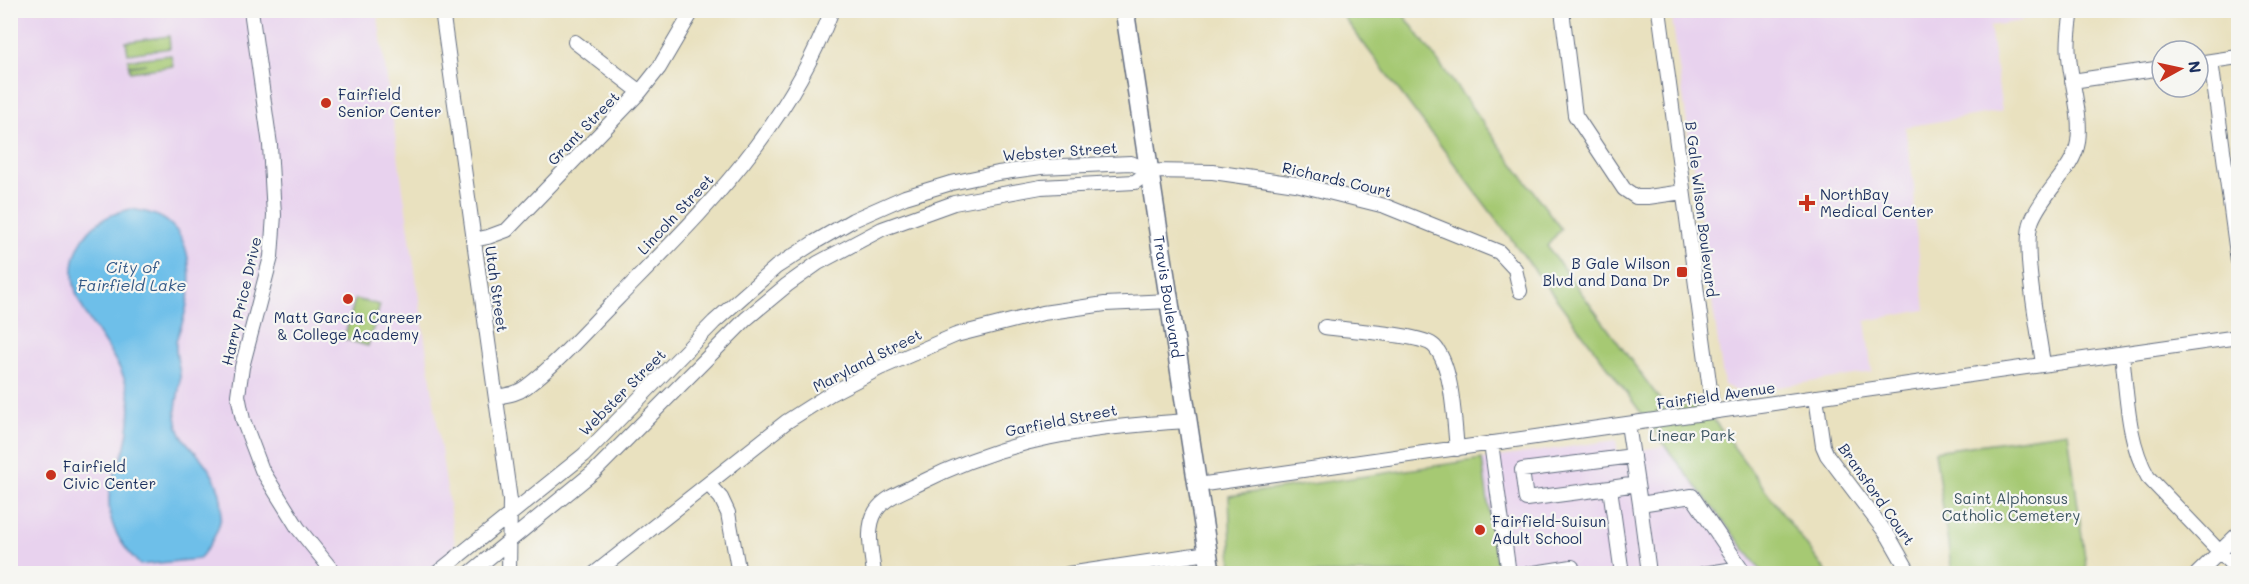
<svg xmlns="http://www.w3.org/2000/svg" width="2249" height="584" font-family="Mali,sans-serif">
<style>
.built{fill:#e8d2ee}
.green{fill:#a6c973;stroke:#607c68;stroke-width:1.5}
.water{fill:#6ebfe9;stroke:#4477a4;stroke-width:1.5}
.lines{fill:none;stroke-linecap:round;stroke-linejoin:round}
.street-casing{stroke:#636d80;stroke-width:16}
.secondary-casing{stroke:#636d80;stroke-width:21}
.street{stroke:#fff;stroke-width:14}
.secondary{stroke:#fff;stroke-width:18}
.poi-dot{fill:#c8321e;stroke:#f6f6f2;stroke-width:2}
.labels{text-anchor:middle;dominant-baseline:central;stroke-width:4.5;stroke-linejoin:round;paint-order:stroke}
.poi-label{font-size:15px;fill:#1b2f5e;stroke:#f6f6f2;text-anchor:start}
.street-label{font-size:15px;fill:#1b2f5e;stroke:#f6f6f2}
.park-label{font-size:15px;fill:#3e5663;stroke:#f6f6f2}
.water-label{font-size:16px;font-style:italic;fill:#345a88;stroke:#f6f6f2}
</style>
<rect width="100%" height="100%" fill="#f6f6f2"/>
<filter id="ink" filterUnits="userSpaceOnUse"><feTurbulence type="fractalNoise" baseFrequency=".0167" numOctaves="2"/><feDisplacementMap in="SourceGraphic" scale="12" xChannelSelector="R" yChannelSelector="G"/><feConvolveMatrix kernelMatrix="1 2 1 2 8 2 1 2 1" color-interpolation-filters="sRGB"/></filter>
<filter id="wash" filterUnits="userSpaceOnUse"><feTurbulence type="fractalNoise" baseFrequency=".008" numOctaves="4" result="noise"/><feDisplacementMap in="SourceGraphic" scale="24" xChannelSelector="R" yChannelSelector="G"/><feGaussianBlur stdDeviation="1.35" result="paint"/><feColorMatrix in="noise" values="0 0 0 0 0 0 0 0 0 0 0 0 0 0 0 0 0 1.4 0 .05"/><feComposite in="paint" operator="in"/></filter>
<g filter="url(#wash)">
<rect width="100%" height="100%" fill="#e9e1bf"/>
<path class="built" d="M10,11H377L455,545L429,573H11Z
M1671,11H2021L2022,21L1990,26L2002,111L1905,127L1914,186L1915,221L1925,310L1865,321L1872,372L1740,393L1724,385Z
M1616,440L1618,453L1665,446L1763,573H1232L1229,496Z"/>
<path class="green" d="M1339,11H1401L1561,229L1547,246L1666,408L1702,404L1827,573H1763L1665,446L1610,370Z
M169,36L170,48L128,54L126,42Z
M171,55L173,66L130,72L129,67L146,64L129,66L128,60Z
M355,299L380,305L368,346L344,339Z
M2068,432L2087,573H1952L1935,451Z
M1482,459L1498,573H1232L1229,496Z"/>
<path class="water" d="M131,209C144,211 159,214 169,223C195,244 192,289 184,317C182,326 177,334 176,343C175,355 179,364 180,375C181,388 175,402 176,415C178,441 190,443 203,461C230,496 227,526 199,559L140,565C118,542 105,521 110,487C111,478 117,470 120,462C127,444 130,422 130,403C127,346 49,304 80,244C91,223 109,214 131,209Z"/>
</g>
<g filter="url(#ink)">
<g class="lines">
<g class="street-casing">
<path id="street" d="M251,10L270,145L274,215L271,257L242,367L238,395L243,420L262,470L298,528L335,574
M442,10L510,500L509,574
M1562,10L1575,115L1624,189L1636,197H1648L1683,192
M1659,10L1713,412
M575,42L640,92
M2211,61L2238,261
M2198,63L2238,57
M2072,81L2162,68
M473,240L488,237L507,230L640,92L659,68L693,10
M1325,327C1345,330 1423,334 1434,346C1453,365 1454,422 1457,449
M2122,354C2127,394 2127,441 2148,477L2238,571
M2043,364C2039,333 2021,246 2032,220C2043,192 2074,169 2078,142C2082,114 2071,84 2069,56C2067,41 2070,25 2072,10
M496,397C507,395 517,394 526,387C558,363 589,327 618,298C666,249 715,201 756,146C786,106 814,58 832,10
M1816,397L1823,446L1827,455L1889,537L1910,574
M1628,424L1640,504L1692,496L1741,568L1703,574
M1491,443L1509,574
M708,484L721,498L728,513L739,574
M1198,485L2238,337
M1610,488L1526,499L1522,470L1633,456
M1640,504L1649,573
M436,574L584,455L714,322L776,267L815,242L853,220L905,197L951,183L998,173L1041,167L1131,163L1150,171L1213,172L1296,184L1385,206L1499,252L1515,269L1520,291
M469,574L596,470L746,319L787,285L818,263L882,229L954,203L1041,187L1135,182L1150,171
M594,574L786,422L830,394L880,368L956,335L1043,313L1105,304L1170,301
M874,574C872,554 865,529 876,511C885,497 904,491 918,484C1008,438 1088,427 1188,421
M1068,574L1208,553
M1528,574L1572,567L1573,574
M1622,574L1610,488L1637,484
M2197,574L2238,534"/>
</g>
<g class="secondary-casing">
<g id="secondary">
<path id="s1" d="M1128,10L1126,19L1211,574"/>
</g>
</g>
<use href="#street" class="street"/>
<use href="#secondary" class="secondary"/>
</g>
</g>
<g class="poi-dot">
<circle cx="326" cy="103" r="6"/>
<path d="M1804 194h6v6h6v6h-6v6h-6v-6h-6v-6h6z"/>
<rect x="1676" y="266" width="12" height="12" rx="3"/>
<circle cx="348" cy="299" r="6"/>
<circle cx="51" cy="475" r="6"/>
<circle cx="1480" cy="530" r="6"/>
</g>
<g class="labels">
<g class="poi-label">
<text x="338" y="94">Fairfield<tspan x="338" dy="17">Senior Center</tspan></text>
<text x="1820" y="194">NorthBay<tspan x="1820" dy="17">Medical Center</tspan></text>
<text x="1670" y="263" text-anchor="end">B Gale Wilson<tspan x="1670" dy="17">Blvd and Dana Dr</tspan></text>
<text x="348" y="317" text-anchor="middle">Matt Garcia Career<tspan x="348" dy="17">&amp; College Academy</tspan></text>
<text x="63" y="466">Fairfield<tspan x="63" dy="17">Civic Center</tspan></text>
<text x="1492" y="521">Fairfield-Suisun<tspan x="1492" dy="17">Adult School</tspan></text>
</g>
<g class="street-label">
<text transform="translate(583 128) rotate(-46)">Grant Street</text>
<text transform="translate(1060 151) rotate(-4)">Webster Street</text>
<text transform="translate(1337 179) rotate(13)">Richards Court</text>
<text transform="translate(1702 209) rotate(83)">B Gale Wilson Boulevard</text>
<text transform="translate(675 214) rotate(-47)">Lincoln Street</text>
<text transform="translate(497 289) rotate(82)">Utah Street</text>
<text stroke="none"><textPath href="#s1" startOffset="290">Travis Boulevard</textPath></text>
<text transform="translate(241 301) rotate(-77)">Harry Price Drive</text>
<text transform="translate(867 360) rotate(-27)">Maryland Street</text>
<text transform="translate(622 392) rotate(-45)">Webster Street</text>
<text transform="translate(1716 395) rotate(-8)">Fairfield Avenue</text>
<text transform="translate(1061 420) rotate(-11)">Garfield Street</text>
<text transform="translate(1877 494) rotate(55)">Bransford Court</text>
</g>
<g class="park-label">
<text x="1692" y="435">Linear Park</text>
<text x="2011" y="498">Saint Alphonsus<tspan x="2011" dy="17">Catholic Cemetery</tspan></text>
</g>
<g class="water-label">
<text x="132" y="266">City of<tspan x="132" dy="18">Fairfield Lake</tspan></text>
</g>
</g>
<rect width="2249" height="584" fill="none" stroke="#f6f6f2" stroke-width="36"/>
<g transform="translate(2180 69) rotate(82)"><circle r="28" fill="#f6f6f2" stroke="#9ea6b7" stroke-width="1.5"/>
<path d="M0-4.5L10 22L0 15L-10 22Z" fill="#c8321e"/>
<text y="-9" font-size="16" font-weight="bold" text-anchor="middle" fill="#1b2f5e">N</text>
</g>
</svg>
